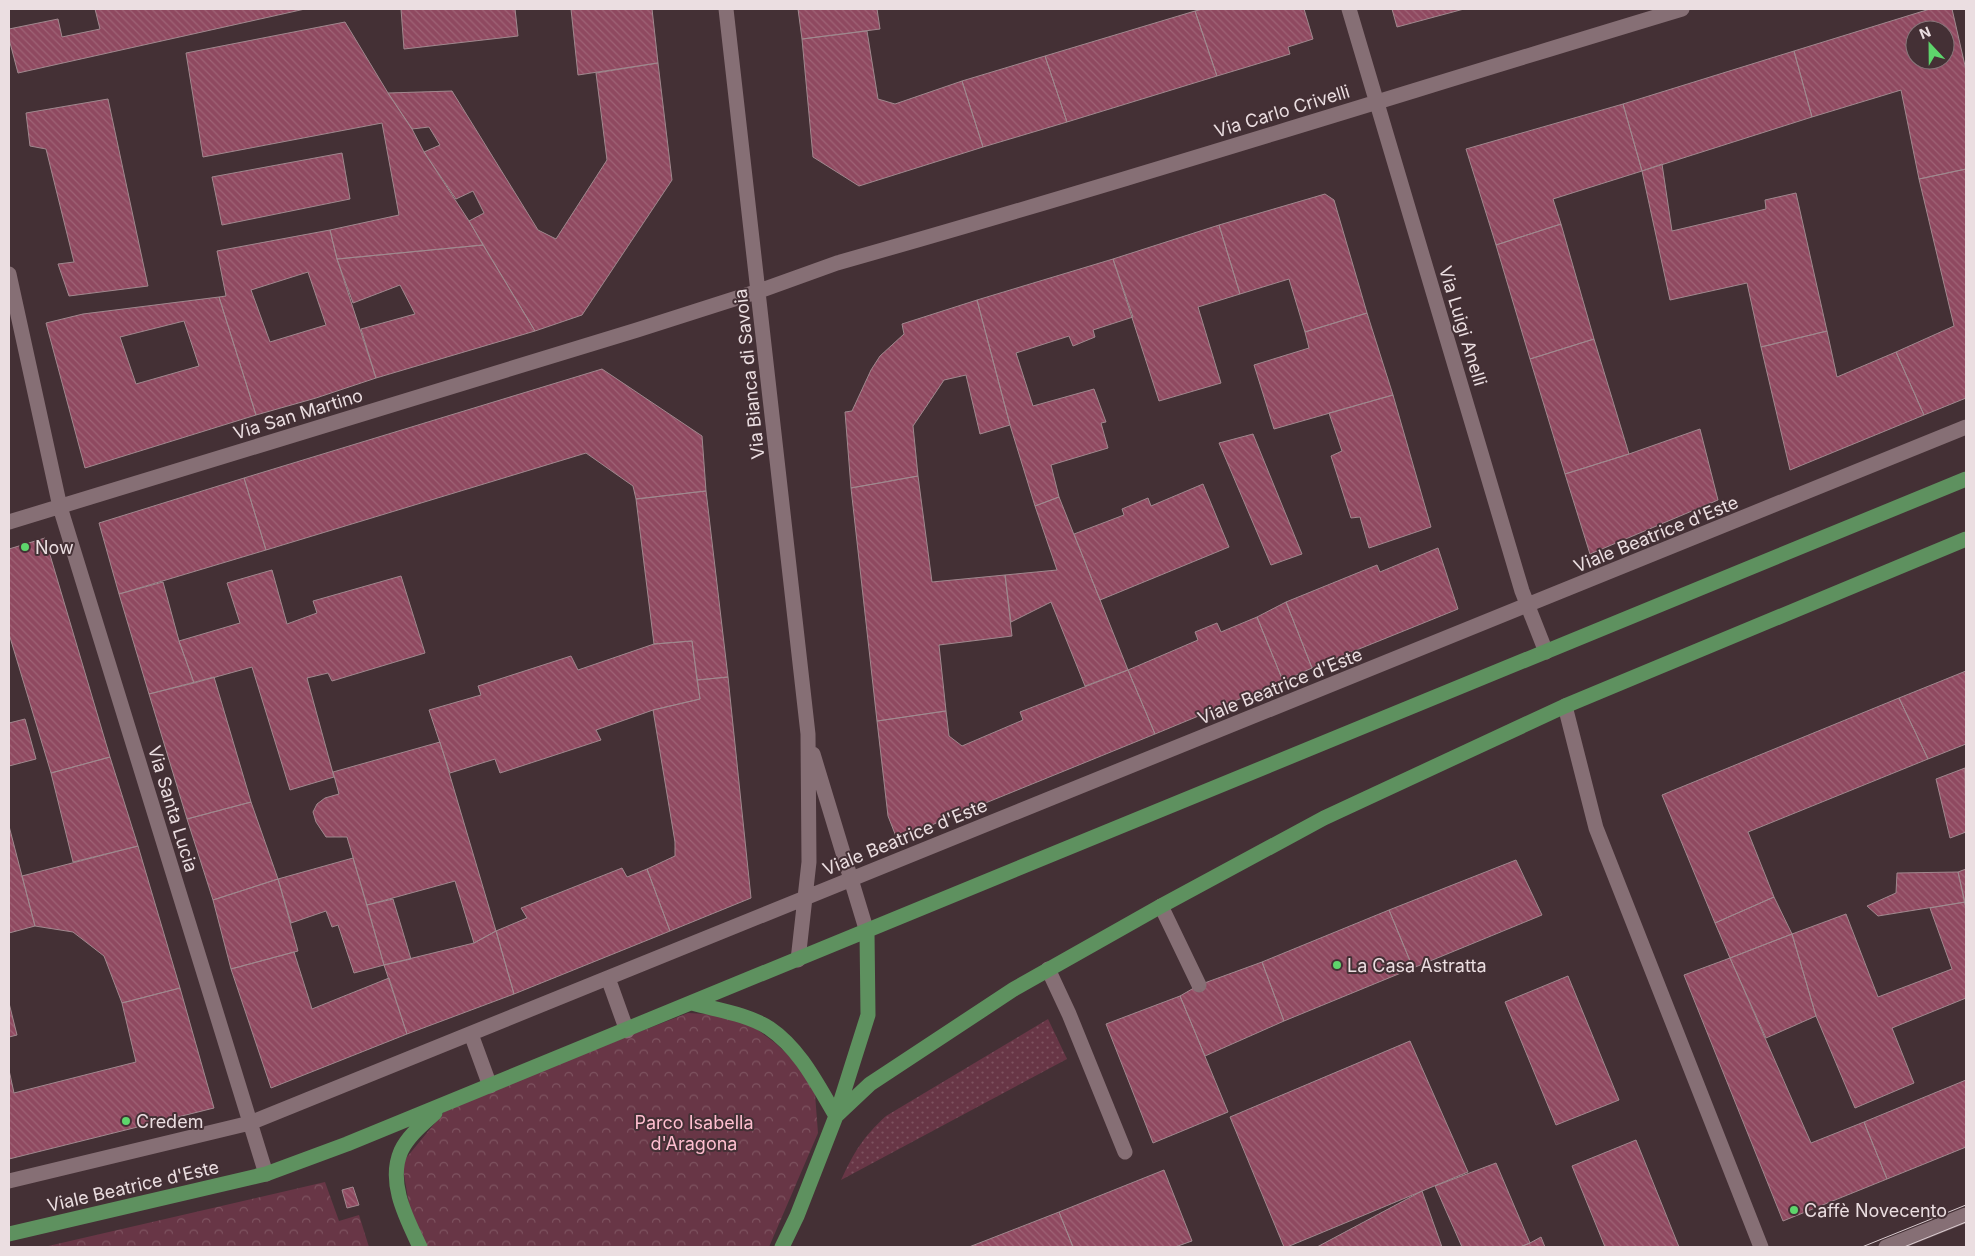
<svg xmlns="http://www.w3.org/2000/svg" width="1975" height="1256" font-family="Inter,sans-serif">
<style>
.grass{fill:url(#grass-dots)}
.forest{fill:url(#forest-crowns)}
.building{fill:url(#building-back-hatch);stroke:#a0888e;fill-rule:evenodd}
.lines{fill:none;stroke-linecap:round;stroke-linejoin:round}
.minor{stroke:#866f75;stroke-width:15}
.major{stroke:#5e915f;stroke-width:15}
.tram{stroke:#d9cbcf;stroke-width:1}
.poi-dot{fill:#5ed56c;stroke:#443035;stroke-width:2}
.labels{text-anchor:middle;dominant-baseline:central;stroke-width:4;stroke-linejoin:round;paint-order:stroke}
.street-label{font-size:18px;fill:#ebdee1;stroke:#443035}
.poi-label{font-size:18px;fill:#ebdee1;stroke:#443035;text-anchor:start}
.park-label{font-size:18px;fill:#ffbfd0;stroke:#443035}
</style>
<defs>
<pattern id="grass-dots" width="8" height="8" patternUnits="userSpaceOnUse" patternTransform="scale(1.25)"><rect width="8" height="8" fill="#683646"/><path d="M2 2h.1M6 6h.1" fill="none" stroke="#7e5360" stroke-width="1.8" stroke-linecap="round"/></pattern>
<pattern id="forest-crowns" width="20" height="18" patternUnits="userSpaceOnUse" patternTransform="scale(1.25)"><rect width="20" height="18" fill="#683646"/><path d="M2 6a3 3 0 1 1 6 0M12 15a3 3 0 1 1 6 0" fill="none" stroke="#7e5360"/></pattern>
<pattern id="building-back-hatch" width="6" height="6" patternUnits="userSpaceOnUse" patternTransform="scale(1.25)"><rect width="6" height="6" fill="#8f4960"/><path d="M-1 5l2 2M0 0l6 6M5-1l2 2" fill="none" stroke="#9f6376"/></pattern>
</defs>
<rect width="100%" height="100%" fill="#443035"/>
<path class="grass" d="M1048,1019L1067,1059L841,1180C854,1152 863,1137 886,1116Z"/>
<path class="forest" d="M688,1013L724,1015L751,1025L774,1042L798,1064L815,1094L818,1133L769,1247H426L411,1216L402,1163L449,1106Z
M325,1182L339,1221L359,1215L369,1247H44Z"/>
<path class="building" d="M95,9H305L18,73L9,39V29L58,19L62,37L100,29Z
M401,9H515L518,36L404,49Z
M571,9H652L658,63L578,75Z
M798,9H877L880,29L802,39Z
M1203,9H1304L1313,39L1288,47L1290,54L1217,76L1195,11Z
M1392,9H1464L1397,27Z
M1930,9H1952L1966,70V169L1919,179L1901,90L1812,117L1794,51ZM1915,30H1945V60H1915Z
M1195,11L1217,76L1067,122L1045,56Z
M345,22L388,93L412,129L424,152L469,221L483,245L337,259L330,230L399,215L382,123L203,157L186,53Z
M867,31L878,99L895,104L962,81L983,147L859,186L813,157L802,39Z
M1794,51L1812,117L1642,171L1623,104Z
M1045,56L1067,122L983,147L962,81Z
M658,63L672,180L582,315L535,331L469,221L484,213L473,191L456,199L424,152L440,145L429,127L412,129L388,93L452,91L538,230L556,239L607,160L596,73Z
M108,99L148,286L69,296L58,264L74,262L46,149L30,146L26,113Z
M1623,104L1642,171L1553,199L1561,224L1496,245L1466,149Z
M342,153L350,199L222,225L212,177Z
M1662,164L1672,231L1766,209L1765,200L1796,193L1827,331L1761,347L1747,283L1670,300L1642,171Z
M1966,169V398L1924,415L1896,352L1954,326L1919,179Z
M1325,194L1334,200L1367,313L1305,332L1289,279L1240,294L1219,225Z
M1561,224L1594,339L1530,359L1496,245Z
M1219,225L1240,294L1198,307L1221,383L1159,401L1113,259Z
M330,230L337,259L376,378L316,398L256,415L219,297L226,296L217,251ZM308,272L326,325L270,342L251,290Z
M483,245L535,331L376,378L361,329L415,314L400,285L353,303L337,259Z
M1113,259L1133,317L1093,330L1095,337L1073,346L1069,336L1016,353L1033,406L1094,389L1106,422L1101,423L1108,448L1051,465L1059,497L1035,506L1010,425L977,300Z
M219,297L256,415L85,468L46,323L83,314ZM184,321L199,366L136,384L120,337Z
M977,300L1010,425L980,434L966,375L944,380L913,426L918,476L851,488L845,412L852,411L871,370L880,356L904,334L902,324Z
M1367,313L1393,395L1274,429L1254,365L1309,348L1305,332Z
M1827,331L1837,377L1896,352L1924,415L1790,470L1761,347Z
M1594,339L1629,454L1565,474L1530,359Z
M602,369L702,436L706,491L636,499L633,486L586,453L266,550L244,478Z
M1393,395L1431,527L1369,548L1360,517L1351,518L1331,456L1342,451L1329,413Z
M1700,429L1718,500L1590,554L1565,474L1629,454Z
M1253,434L1302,554L1271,565L1219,443Z
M918,476L932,582L1005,575L1012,636L939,645L946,711L877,721L851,488Z
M244,478L266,550L119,594L99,523Z
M1203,484L1229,547L1100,600L1074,534L1124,515L1122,509L1148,498L1151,506Z
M706,491L728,677L697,680L692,641L654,644L636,499Z
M1059,497L1128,670L1085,686L1051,602L1011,622L1005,575L1057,570L1035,506Z
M45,538L110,757L51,773L9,634V549Z
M1438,548L1458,609L1312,668L1286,602L1377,565L1380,572Z
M272,570L287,624L317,613L313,601L401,576L425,653L332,681L328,673L307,678L334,777L290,790L252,667L194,683L179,641L240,623L227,583Z
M163,582L179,641L194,683L149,694L119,594Z
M1286,602L1312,668L1283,681L1257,617Z
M1257,617L1283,681L1155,734L1128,670L1198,640L1195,632L1217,623L1221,632Z
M692,641L700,699L653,710L596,730L601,740L500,773L495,759L450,773L429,710L481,695L478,686L571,656L578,670L654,644Z
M1128,670L1155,734L897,839L888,816L877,721L946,711L949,736L962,746L1023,720L1020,712Z
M1966,671V744L1928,759L1899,698Z
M214,677L251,802L187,819L149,694Z
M728,677L751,898L670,931L647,869L675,856V842L653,710L700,699L697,680Z
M1899,698L1928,759L1748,832L1774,897L1715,923L1662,795Z
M25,719L36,759L9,766V723Z
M440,742L496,931L474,943L455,881L367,905L347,837H326L316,822L313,812L317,804L325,798L339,794L333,772Z
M110,757L138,846L73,862L51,773Z
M1965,768L1966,832L1950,838L1936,779Z
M251,802L278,879L213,900L187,819Z
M9,826L35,926L9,933Z
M138,846L180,988L122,1003L104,956L73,932L35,926L22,876Z
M353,858L384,965L354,973L338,925L332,927L326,911L291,923L278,879Z
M1516,860L1542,915L1413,968L1389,910Z
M622,868L627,877L647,869L670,931L514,994L496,931L527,918L521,908Z
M1966,869V909L1958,872Z
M1958,872L1965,902L1878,916L1867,906L1896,893L1897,873Z
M278,879L298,951L231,969L213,900Z
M1774,897L1792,934L1730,958L1715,923Z
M393,899L411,959L384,965L367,905Z
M1965,902L1966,909V998L1892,1028L1914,1083L1855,1108L1816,1016L1792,934L1846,914L1878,997L1952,969L1930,908Z
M1389,910L1413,968L1284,1021L1262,962Z
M496,931L514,994L407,1034L384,965L474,943Z
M1792,934L1816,1016L1766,1038L1730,958Z
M294,952L312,1009L389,978L407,1034L271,1088L231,969Z
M1730,958L1811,1143L1864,1122L1887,1179L1783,1221L1684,975Z
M1262,962L1284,1021L1205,1056L1180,996L1199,985Z
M1568,976L1619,1100L1556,1125L1505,1002Z
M180,988L214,1108L9,1159V1070L14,1093L136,1062L122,1003Z
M1180,996L1228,1112L1153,1143L1106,1024Z
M9,1003L17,1035L9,1037Z
M1410,1041L1468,1172L1287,1247H1284L1230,1117Z
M1966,1080V1147L1887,1179L1864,1122Z
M1636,1140L1679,1247H1605L1572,1166Z
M1496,1163L1530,1243L1520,1247H1462L1435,1186Z
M1164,1170L1192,1241L1175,1247H1073L1059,1212Z
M353,1187L359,1205L347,1208L342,1190Z
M1422,1191L1442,1247H1317Z
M1059,1212L1073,1247H969Z
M1541,1237L1545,1247H1520L1530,1243Z"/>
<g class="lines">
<path class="minor" d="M726,9L808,734L809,862L798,960
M1349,9L1522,591L1546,652
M9,274L60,507L266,1174
M9,522L637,330L759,291L837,263C1120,183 1400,94 1682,9
M1565,706L1596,828L1761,1247
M813,754L867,932
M1161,906L1199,985
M1048,969L1069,1014L1125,1152
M608,978L627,1031
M471,1034L490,1086
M9,1181L250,1123L1966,427
M1886,1247L1966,1215"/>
<path class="major" d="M692,1003C717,1010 747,1014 769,1028C800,1049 817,1084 836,1116
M836,1116L870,1084L1014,989L1161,906L1324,818L1565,706L1966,539
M9,1234L266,1174L347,1144L1966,479
M420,1247C407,1219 387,1183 401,1151C408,1136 423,1124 435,1113
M782,1247L797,1216L836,1116L868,1015L867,932"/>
<path class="tram" d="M1862,1247L1966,1205
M1904,1247L1966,1222"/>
</g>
<g class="poi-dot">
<circle cx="25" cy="547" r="5"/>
<circle cx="1337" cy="965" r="5"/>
<circle cx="126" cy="1121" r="5"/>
<circle cx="1794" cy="1210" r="5"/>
</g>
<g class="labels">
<g class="street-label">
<text transform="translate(1282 111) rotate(-17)">Via Carlo Crivelli</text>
<text transform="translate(1463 326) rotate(73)">Via Luigi Anelli</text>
<text transform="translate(749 374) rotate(-96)">Via Bianca di Savoia</text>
<text transform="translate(298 414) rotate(-17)">Via San Martino</text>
<text transform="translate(1656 534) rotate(-22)">Viale Beatrice d'Este</text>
<text transform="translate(1280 686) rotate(-22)">Viale Beatrice d'Este</text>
<text transform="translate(173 809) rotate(73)">Via Santa Lucia</text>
<text transform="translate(905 837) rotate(-22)">Viale Beatrice d'Este</text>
<text transform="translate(133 1186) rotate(-13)">Viale Beatrice d'Este</text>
</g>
<g class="poi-label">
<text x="35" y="547">Now</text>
<text x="1347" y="965">La Casa Astratta</text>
<text x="136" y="1121">Credem</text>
<text x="1804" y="1210">Caffè Novecento</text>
</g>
<g class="park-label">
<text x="694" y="1122">Parco Isabella<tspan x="694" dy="21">d'Aragona</tspan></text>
</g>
</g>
<rect width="1975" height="1256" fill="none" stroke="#ebdee1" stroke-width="20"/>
<g transform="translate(1930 45) rotate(338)"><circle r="24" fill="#443035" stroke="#87767a"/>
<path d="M0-4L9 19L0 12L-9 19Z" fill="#5ed56c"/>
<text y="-8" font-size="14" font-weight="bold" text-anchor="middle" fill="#ebdee1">N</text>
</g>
</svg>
